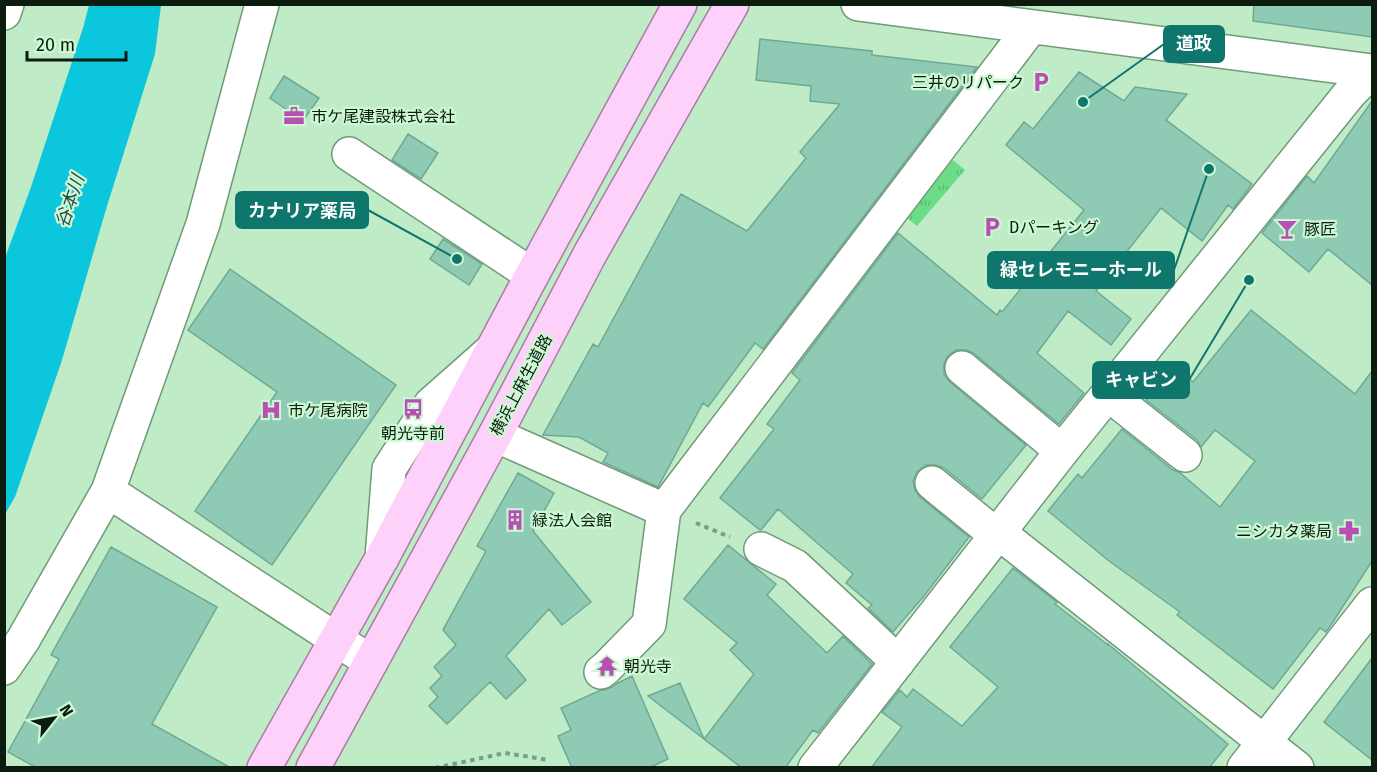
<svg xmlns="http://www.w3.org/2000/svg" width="1377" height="772" font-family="'Fira Sans','Noto Sans JP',sans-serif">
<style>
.grass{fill:url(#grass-tufts)}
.water{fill:#0bc6dc}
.building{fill:#8fcab4;stroke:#6fa994;stroke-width:1.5}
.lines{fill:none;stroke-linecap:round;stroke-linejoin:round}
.minor-casing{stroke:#709a78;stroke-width:36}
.major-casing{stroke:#a87da5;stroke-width:36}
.path{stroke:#7b9d81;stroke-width:4;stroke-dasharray:4.5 4.5;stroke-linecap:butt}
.minor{stroke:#fff;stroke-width:33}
.major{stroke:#fed1fa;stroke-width:33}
.labels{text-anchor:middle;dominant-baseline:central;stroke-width:4.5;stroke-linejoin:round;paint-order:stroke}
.poi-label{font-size:16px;fill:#0b1b0e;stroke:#ccf9d3;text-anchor:start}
.street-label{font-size:16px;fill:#0b1b0e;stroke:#ccf9d3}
.water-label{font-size:18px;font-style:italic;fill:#28474d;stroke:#ccf9d3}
.leader{fill:none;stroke:#0f766e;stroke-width:2}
.callout-dot{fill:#0f766e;stroke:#ccf9d3;stroke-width:2}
.callout{fill:#0f766e;stroke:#0f766e;stroke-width:2}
.callout-label{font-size:18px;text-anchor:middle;font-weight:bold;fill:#fff}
</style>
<defs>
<pattern id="grass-tufts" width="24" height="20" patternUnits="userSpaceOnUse" patternTransform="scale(1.5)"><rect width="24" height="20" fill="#6bdd87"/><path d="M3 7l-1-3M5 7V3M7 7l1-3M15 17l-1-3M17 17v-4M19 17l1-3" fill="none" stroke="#5bbd73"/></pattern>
</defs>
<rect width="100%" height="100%" fill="#bfecc6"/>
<path class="grass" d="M953,160L965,170L917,226L906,217Z"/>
<path class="water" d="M89,5H161L155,54L107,206L62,360L15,497L5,514V258L31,187L83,28Z"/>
<path class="building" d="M1254,4H1372V37L1253,21Z
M760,39L872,51V55L977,67L763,349L755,343L708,407L703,403L658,487L603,462L608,453L579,437L543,435L593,344L598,347L681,194L747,231L806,158L800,152L840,104L810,101L811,86L756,80Z
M1079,72L1124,101L1135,87L1187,94L1166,120L1252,184L1233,209L1228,205L1202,241L1161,208L1096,291L1131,319L1111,345L1068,311L1037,353L1084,393L1059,424L973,353L966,350H956L947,357L944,364V374L950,382L1026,445L982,499L944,468L936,465H926L917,472L913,481L915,490L920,497L969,537L924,596L893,632L868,608L872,605L846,583L853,574L778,509L761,530H760L720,498L774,429L767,424L800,380L792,373L898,233L997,315L1000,310L1002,312L1084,210L1006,145L1024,122L1033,129Z
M284,76L319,98L303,121L270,98Z
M1372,101V285L1328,249L1309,272L1262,233L1307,176L1314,183Z
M408,134L438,153L421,179L392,160Z
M443,239L482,264L469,285L430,259Z
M230,269L396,385L272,565L195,511L277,392L188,330Z
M1251,310L1355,394L1372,371V561L1331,625L1326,632L1320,628L1273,689L1177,615L1180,612L1109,561L1048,511L1078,474L1082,478L1122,429L1173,470L1179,472L1220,507L1255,461L1215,430L1201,447L1197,440L1146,400L1147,398L1146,397L1174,366L1193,382Z
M518,473L554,493L533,531L591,602L562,625L549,609L506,656L526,680L506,699L490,682L447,724L429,706L438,697L430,688L442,676L434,667L456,645L443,630L486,551L477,546Z
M728,545L776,584L767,595L827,653L843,636L872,664L818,733L813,730L785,768H742L704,739L754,674L730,650L737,643L684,599Z
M111,547L217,607L152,724L231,768H37L8,752L59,659L51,655Z
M1013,568L1057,602L1055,604L1108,645V644L1228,744L1209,768H871L902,727L882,712L900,690L907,697L913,689L962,726L998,687L950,647Z
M1372,658V760L1324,722Z
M632,676L668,759L649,768H572L558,736L571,730L561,708L601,690H604L612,687L618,683Z
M680,683L704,739L648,696Z"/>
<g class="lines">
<g class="minor-casing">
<path id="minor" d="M858,4L1372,71
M4,13L7,4
M349,154L532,275
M962,368L1062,451
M1108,394L1185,455
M495,435L664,510L1031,27
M932,483L996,535
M108,491L371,662
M998,532L1297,768
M761,549L795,566L898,662
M382,558L389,469L431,404L491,351
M4,668L23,640L108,491L203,224L262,4
M601,672L606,668L649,624L664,510
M815,768L1062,451L1350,93L1372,71
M1244,768L1372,604"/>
</g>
<g class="major-casing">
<path id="major" d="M264,768L382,558L532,275L680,4
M313,768L495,435L590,254L732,4"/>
</g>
<path class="path" d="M696,523L730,537
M435,768L505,753L549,760"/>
<use href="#minor" class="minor"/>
<use href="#major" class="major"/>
</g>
<defs>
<g id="parking-bare" transform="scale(1.62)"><path d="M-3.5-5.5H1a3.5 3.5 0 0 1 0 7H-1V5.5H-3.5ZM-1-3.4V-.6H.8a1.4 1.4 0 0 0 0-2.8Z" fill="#b850b3" stroke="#ccf9d3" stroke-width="2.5" paint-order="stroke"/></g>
<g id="office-bare" transform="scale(1.62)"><path d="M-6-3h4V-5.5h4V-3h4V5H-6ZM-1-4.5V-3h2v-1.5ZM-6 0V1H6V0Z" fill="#b850b3" stroke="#ccf9d3" stroke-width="2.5" paint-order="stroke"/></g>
<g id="bar-bare" transform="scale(1.62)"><path d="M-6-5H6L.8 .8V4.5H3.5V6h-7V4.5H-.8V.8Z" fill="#b850b3" stroke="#ccf9d3" stroke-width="2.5" paint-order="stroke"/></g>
<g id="bus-bare" transform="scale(1.62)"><path d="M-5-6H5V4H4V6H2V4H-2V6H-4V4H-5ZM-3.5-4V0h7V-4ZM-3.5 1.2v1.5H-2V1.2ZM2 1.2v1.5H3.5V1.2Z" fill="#b850b3" stroke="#ccf9d3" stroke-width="2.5" paint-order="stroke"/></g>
<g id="hospital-bare" transform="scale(1.62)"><path d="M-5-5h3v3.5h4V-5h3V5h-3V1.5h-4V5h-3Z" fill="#b850b3" stroke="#ccf9d3" stroke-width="2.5" paint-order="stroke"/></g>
<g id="building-bare" transform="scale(1.62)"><path d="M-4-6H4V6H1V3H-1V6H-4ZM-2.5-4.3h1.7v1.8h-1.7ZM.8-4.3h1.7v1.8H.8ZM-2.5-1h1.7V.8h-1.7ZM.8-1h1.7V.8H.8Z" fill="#b850b3" stroke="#ccf9d3" stroke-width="2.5" paint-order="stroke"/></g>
<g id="pharmacy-bare" transform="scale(1.62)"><path d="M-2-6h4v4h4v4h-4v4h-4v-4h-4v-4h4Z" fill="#b850b3" stroke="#ccf9d3" stroke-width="2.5" paint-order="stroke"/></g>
<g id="temple-bare" transform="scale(1.62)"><path d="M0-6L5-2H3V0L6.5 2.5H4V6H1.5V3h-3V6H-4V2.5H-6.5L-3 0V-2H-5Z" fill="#b850b3" stroke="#ccf9d3" stroke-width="2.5" paint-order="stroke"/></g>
</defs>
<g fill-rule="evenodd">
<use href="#parking-bare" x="1041" y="82"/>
<use href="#office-bare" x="294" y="116"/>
<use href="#parking-bare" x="992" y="227"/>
<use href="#bar-bare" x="1287" y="229"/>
<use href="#bus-bare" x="413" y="409"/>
<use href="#hospital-bare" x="271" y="410"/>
<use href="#building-bare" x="515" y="520"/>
<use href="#pharmacy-bare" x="1349" y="531"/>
<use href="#temple-bare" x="607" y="666"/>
</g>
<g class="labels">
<g class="poi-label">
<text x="1024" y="82" text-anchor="end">三井のリパーク</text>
<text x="311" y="116">市ケ尾建設株式会社</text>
<text x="1009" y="227">Dパーキング</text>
<text x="1304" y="229">豚匠</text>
<text x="288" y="410">市ケ尾病院</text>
<text x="413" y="433" text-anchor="middle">朝光寺前</text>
<text x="532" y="520">緑法人会館</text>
<text x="1332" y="531" text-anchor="end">ニシカタ薬局</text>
<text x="624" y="666">朝光寺</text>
</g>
<g class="street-label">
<text transform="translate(521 385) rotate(-62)">横浜上麻生道路</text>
</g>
<g class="water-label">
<text transform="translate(70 201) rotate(-71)">谷本川</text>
</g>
</g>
<path class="leader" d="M1083 102L1164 44M457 259L368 210M1209 169L1174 270M1249 280L1189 380"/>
<g class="callout-dot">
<circle cx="1083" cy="102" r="6"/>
<circle cx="457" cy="259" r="6"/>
<circle cx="1209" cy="169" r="6"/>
<circle cx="1249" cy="280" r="6"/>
</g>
<g class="callout">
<rect x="1164" y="26" width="60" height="36" rx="6"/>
<rect x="236" y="192" width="132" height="36" rx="6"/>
<rect x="988" y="252" width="186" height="36" rx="6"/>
<rect x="1093" y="362" width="96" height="36" rx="6"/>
</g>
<g class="callout-label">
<text x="1194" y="50">道政</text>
<text x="302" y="217">カナリア薬局</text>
<text x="1081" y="276">緑セレモニーホール</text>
<text x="1141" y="386">キャビン</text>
</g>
<rect width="1377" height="772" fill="none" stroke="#0b1b0e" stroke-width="12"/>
<g transform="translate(54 718) rotate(59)" stroke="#ccf9d3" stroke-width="4.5" paint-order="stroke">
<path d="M0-4.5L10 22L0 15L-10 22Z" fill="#0b1b0e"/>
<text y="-9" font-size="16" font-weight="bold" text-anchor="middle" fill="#0b1b0e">N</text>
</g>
<path d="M27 51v9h99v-9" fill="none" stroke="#0b1b0e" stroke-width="3"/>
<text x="36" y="51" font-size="18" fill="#0b1b0e" stroke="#ccf9d3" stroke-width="4.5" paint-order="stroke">20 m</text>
</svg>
